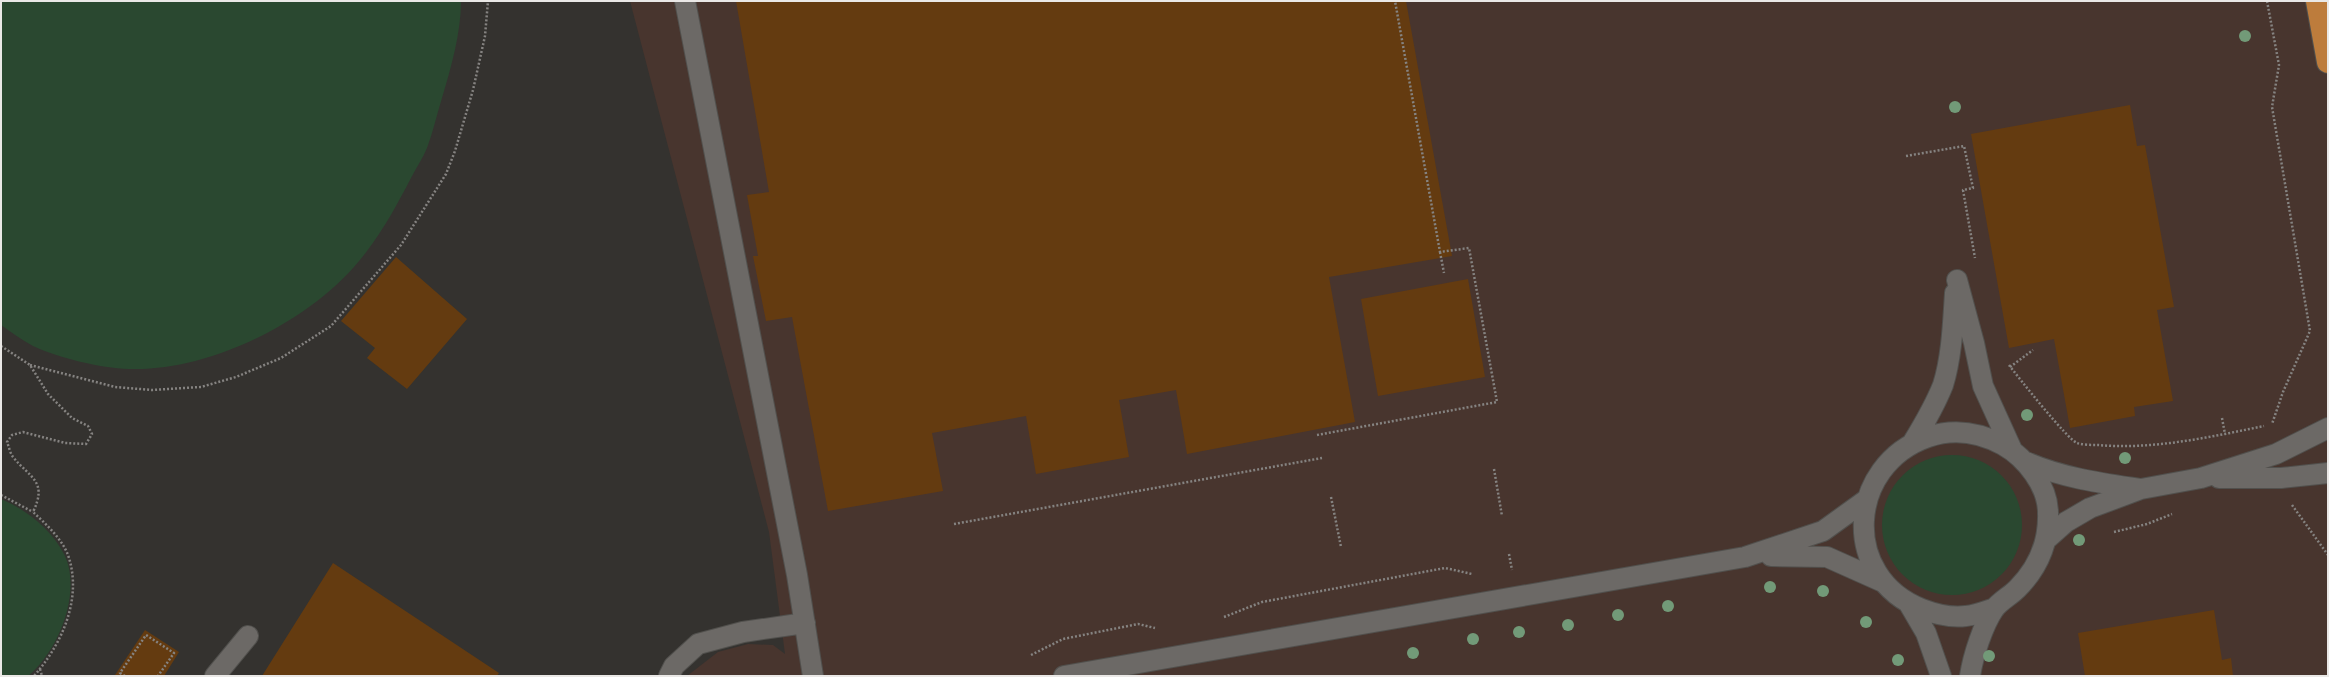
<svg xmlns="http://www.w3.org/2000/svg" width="2329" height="677" font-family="'Open Sans',sans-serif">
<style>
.commercial{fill:#48352e}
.green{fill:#2a4830}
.building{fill:#643b10}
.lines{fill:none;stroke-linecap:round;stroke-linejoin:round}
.service-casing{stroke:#51504d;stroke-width:22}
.trunk-casing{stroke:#51504d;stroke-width:24}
.path{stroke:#858381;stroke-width:2.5;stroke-dasharray:2 2;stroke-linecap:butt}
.service{stroke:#6c6966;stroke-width:20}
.trunk{stroke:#bd7c3c;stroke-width:22}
.tree{fill:#729a78}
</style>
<rect width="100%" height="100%" fill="#34322f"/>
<path class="commercial" d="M630,1H2317L2328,62V676H687L718,652L748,644L773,645L785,654L769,532Z"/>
<path class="green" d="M1,1H461C461,33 451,68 442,98C437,114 433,132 427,148C423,158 416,168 411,178C398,203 384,229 367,251C318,318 212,372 129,369C100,368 59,358 33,346C22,340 11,332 1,325Z
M1882 525a70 70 0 1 1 140 0a70 70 0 1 1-140 0Z
M1,499C27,510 51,529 64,554C83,591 58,652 28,676H1Z"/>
<path class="building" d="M736,1H1406L1452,256L1329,277L1355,422L1187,454L1176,390L1119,400L1129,457L1036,474L1026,416L932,433L943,491L828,511L792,317L766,321L753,256H758L747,195L769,192Z
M2130,105L2137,146L2145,145L2174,307L2157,310L2173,401L2134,407L2135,416L2070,428L2054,339L2009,348L1971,134Z
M396,257L467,319L407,389L367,358L375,348L341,321Z
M1468,279L1485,377L1378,396L1361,299Z
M333,563L499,673L497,676H262Z
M2214,610L2222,660L2231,658L2233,676H2085L2078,633Z
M145,630L179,652L164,676H117L115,675Z"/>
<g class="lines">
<g class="service-casing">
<path id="service" d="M685,1L797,575L813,676
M1957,280L1974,343L1983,386L2012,450
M1913,442C1924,424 1935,405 1943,385C1952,356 1953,322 1955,293
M2026,462C2063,478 2101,483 2140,489
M2219,478H2281L2328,473
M2048,538L2066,522L2090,508L2141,489L2201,478L2276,454L2328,428
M1771,556L1827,557L1883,582
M1909,604L1926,633L1941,676
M215,676L248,636
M669,676L674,666L698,644L743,632L805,623
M1064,676L1745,557L1823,531L1866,500
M1970,676C1973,656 1983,625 1994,609C2000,601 2010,596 2017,589C2038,568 2049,543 2048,513C2048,486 2026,458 2003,445C1979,432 1954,428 1928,437C1847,465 1840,577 1922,609C1935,614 1951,618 1966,616C1976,615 1986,611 1995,608"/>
</g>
<g class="trunk-casing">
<path id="trunk" d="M2317,1L2328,62"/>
</g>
<path class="path" d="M2267,1L2279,65L2272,107L2310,331L2283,392L2272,424
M1906,156L1964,146L1973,188L1963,190L1975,258
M1440,252L1444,273
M1,346L30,365L48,394L72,418L88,426L92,434L86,444L65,443L23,432L12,435L7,442C9,447 10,453 13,457C30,478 48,481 33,512C46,524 62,539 68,555C83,598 62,644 34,676
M30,365L115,387L152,390L201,387L236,377L281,358L331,326L401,245L446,174L455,151L473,90L485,36L488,1
M2009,365C2018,377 2068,440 2077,443C2083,445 2091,445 2098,445C2153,450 2210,437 2264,426
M2010,367L2033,350
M2222,418L2225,434
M1317,435L1497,402L1469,248L1440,252L1395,1
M1494,469L1502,516
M1,495L33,512
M1331,497L1341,547
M2292,505L2328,555
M954,524L1322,458
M2114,532L2147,524L2172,514
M1509,554L1512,570
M1224,617L1262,602L1445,568L1472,574
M1031,655L1063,639L1138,624L1155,628
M40,669L42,676
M125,676L120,673L146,635L174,653L158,676"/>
<use href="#service" class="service"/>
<use href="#trunk" class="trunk"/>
</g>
<g class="tree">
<circle cx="2245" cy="36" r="6"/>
<circle cx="1955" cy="107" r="6"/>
<circle cx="2027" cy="415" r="6"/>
<circle cx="2125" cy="458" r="6"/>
<circle cx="2079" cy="540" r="6"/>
<circle cx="1770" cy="587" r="6"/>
<circle cx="1823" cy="591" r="6"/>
<circle cx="1668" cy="606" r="6"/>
<circle cx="1618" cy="615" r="6"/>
<circle cx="1866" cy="622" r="6"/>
<circle cx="1568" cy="625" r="6"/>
<circle cx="1519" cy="632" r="6"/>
<circle cx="1473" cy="639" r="6"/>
<circle cx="1413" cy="653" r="6"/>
<circle cx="1989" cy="656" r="6"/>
<circle cx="1898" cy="660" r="6"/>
</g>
<rect width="2329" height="677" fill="none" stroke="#eae8e6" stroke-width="4"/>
</svg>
